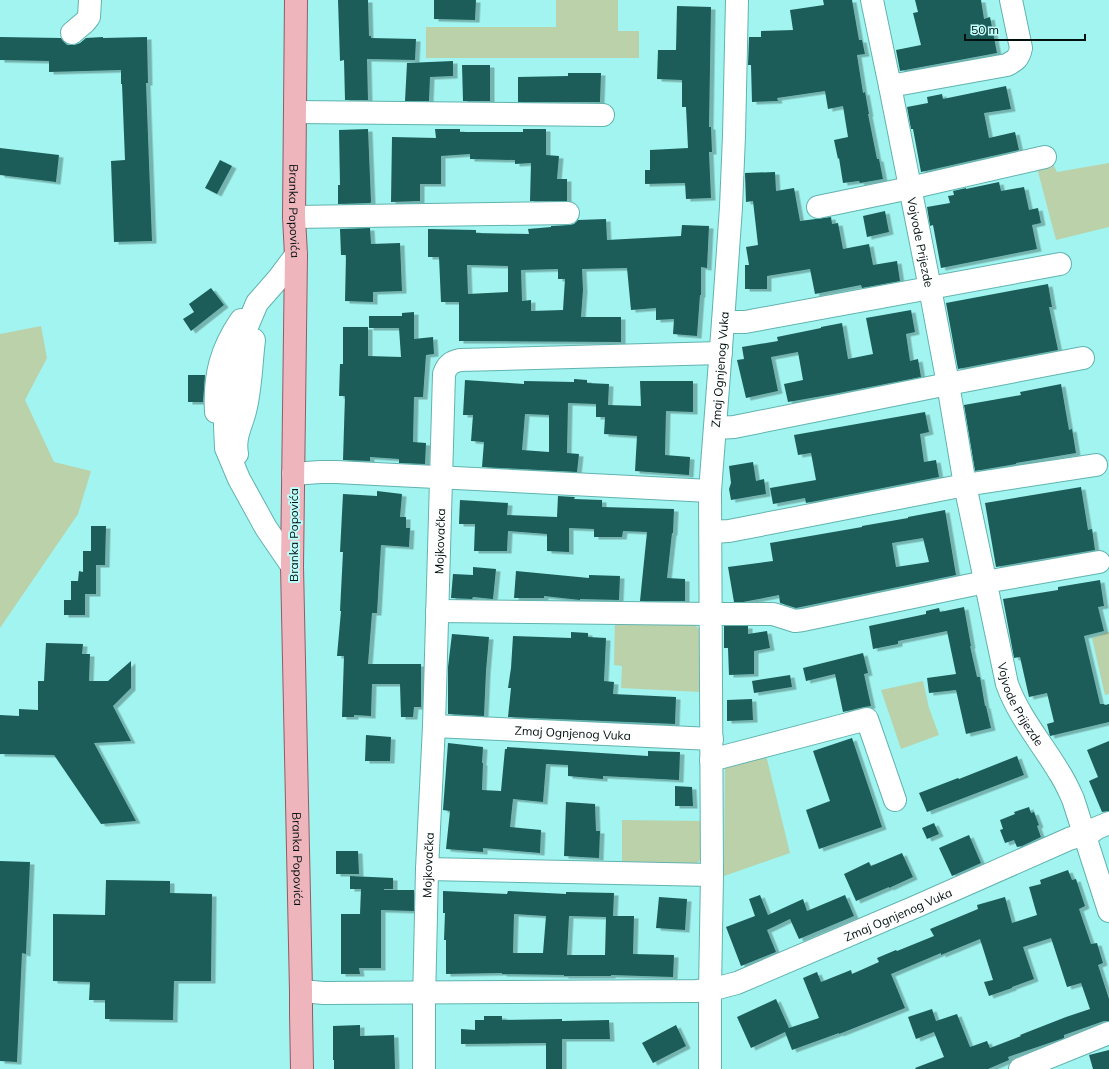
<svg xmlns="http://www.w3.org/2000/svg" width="1109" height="1069" font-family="Mulish,sans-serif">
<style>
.green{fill:#bbd1aa}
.building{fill:#1b5d5a;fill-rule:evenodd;filter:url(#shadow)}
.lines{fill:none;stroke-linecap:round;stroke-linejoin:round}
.minor-casing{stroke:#61b3af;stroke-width:24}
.major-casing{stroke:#945b64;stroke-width:24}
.minor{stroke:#fff;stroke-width:22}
.major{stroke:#efb5bd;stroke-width:22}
.labels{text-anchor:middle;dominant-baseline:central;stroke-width:4;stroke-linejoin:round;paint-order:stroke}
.street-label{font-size:12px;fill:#00100f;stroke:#bdfefa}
</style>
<defs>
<filter id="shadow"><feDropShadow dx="4.5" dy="2.5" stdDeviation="0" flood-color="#0004"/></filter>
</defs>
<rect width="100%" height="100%" fill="#a1f4ef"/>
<path class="green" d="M556,0H618V31H639V58H426V27H556Z
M1052,162L1057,172L1109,163V227L1056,240L1036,164Z
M41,326L47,358L25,400L54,462L91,471L78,514L0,628V334Z
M615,619L692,623C697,626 699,628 700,634L701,692L621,688L622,666L614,665Z
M1109,632V694L1105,695L1092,638Z
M923,681L929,708L939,735L901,749L881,690Z
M766,755L790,853L724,876L725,766Z
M622,820L701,821V859L695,865L622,869Z"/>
<path class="building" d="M338,0H368L369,36H371V38L416,39L415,60L367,59L368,100H345L344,60L340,61Z
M434,0H476L475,20L434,19Z
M823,0H852L859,40H862L865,54L857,55L863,93L865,92L869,114H868L877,159H879L883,179L860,183L859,181L843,183L839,158L838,159L834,140L848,137L843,106L828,109L825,91L777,98L778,101L752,102L751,65H748L749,37H761V31L793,30L790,10L824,5Z
M915,0H981L984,19L990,17L997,53L900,71L896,50L921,45L913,13L918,12Z
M677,6L711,7L709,127H711L712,152H709L711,198L686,199L685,183L645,184V170H650V150L688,148L686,107H682V80L657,79L658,50H676Z
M0,37L61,38L63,41L67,45H74L80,43L86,38L103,37V38L147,37L148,83H146L152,241L114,242L111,161L125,160L122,84H121V70L49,72V61L0,60Z
M453,61V76L430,77L429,101H405L407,63Z
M462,65H490V101H463Z
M568,73H601L600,102H518V77L568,76Z
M1006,86L1011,109L984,113L989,138L1015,132L1019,150L921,172L913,129H911L907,107L928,103L927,97L942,94L943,99Z
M368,129L371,202L370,203L338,204V185H340L339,130Z
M435,129H460V132H523V129H546V155L559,156L557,179H567V201H530L531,163L515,164V160L470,159V154L441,156V184H420V201L391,202L392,137L436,138Z
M0,148L59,155L56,182L0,175Z
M220,160L232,166L217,194L205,188Z
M775,172L776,191L794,188L800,221L831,217L832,224L838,223L843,249L869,244L873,265L897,261L900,281L862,288L861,285L815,294L810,269L767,276V289H745V265H749L746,247L758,245L753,201L746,202L745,173Z
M999,182L1001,191L1024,187L1029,210L1038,208L1041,223L1032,225L1037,249L941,268L933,225L930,226L927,207L950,203L948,196L954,195L953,191L966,188V189Z
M885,211L889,232L867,237L863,216Z
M606,219L607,240L681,236L682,225L709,226L707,268L701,267V295H700L697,336L673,334L674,319L656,320V308L631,310L627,268L582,269L583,290L581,317H621V342L459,341V302H441L439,257H428V229L476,230V233L529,234L528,229L551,227V226L569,225L574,224L578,220ZM467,265L508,266V292L468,294ZM558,269V279H565L563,310L531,311V300L522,301L521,270Z
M370,228L371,244L400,243L402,291L373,292V302L345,301L346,255H341L340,229Z
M1048,284L1052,307H1049L1058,350L958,369L946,303Z
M211,288L224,305L191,331L183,319L194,312L189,304Z
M911,310L915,332L906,334L910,361L918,359L921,377L834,394L788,402L784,384L803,380L798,352L771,357L778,391L746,398L737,360L744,359L742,347L778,341L777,337L821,328V327L842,323L848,359L873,354L866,318Z
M414,312V339L433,337L434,354L426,355L423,397H414L413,442L426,443L425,464L399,463V459L370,457V461L343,460L345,396H339L340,364H343V327H368V356L401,357L399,328H369V316H402V313Z
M188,375H205L203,402H188Z
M574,379L587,380V383L609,384L608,405L641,406L640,381H693V412L666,411L665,455L690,457L689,475L635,471L637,436L604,434L605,417H596V404L568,403L567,453L579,454L577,472L482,467L484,442L471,441L473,415H463L465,380L524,384V381L574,382ZM525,414L549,415V452L522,450Z
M1061,384L1069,430L1072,429L1076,453L1016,463V464L975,471L964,405L1021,395L1020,392Z
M925,412L929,432L920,434L924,462L936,460L939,477L806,503L805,498L773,504L770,488L816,480L811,453L798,455L794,435Z
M753,462L756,481L764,479L766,494L731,500L729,489L731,483L729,466Z
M1081,487L1088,530L1092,529L1095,550L996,567L985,503Z
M377,491L402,494L400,517H406V528H410L409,547L381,545L377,613H372L368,664H421V707H414L413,717H401L400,684H372L371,716L354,715V717H342L344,656H337L341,611H340L343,552H340L343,494L377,496Z
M558,496L575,497L574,499L602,500V507L674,509L673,533H672L667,578L685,579V601H640L647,532L623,531L622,537H594V529L569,528V552L547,551V534L508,531L507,551H474L475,524H459L460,500L508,503L507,515L557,517Z
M945,510L956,575L796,608L780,603L779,595L743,602H734L728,567L773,561L770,543L862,527V526L908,518V517ZM923,538L929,562L896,567L892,543Z
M91,526H106L105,565H96V594H85V615H64V600H71V581H78L79,571L83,572V551H91Z
M473,567L496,569L493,599L473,597L472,599L451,598L453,574L473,575Z
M516,571L589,578V575L620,576L619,600L580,599V600L544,596V598H514Z
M1100,580L1104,606L1098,607L1104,631L1084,636L1100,704H1104L1105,705L1109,704V722L1050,736L1047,724L1054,722L1047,693L1029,697L1020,657L1014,658L1003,599L1058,590V587Z
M964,607L971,646H970L977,677H980L985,706H986L991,728L966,734L956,690L929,693L927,678L956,674L947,631L898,641V644L873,649L869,626L926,614V611L939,608L940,612Z
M724,626H748V634L767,631L770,648L754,651V674L729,675L728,648H724Z
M571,632L588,633V637L606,638L604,681L614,682L613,694L676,697L675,724L508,717L511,688H508L511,668L513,636L571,638Z
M452,634L489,637L486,671L484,716L448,714V667Z
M46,643L83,644L82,654H90L89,681H108L131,661V688L113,706L131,741L94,743L136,821L101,824L54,755L0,754V715L19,716V709L38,710V681H44Z
M863,653L868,673L864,674L871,706L864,707L843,712L835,674L806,681L803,668Z
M790,675L792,687L754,693L752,681Z
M752,699L753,720L727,721V700Z
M366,735L391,737L390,761H365Z
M852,738L882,827L819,849L806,810L830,801L813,751Z
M1109,741V811L1102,812L1089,781L1098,777L1087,750Z
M448,743L483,747L482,763H483L482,790L501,791L505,749H507V747L648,756V751L680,752L679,780L603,776V779L568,776V765L546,764L543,802L513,799L510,827L541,830L540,853L483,848V852L446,849L450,811L443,810Z
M1017,756L1024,775L927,812L919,793L958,778L959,779Z
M675,786L692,787L693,806H675Z
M566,802L595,804L596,831H600L599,858L564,856Z
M1029,807L1031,813L1034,812L1039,825L1037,826L1041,837L1022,846L1017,847L1014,840L1005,843L1000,830L1003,829L1000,820L1015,814L1014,812Z
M934,823L939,834L927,839L922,828Z
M969,835L981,863L952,876L939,848Z
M336,851H358L359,874H336Z
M902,853L913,877L889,888V887L856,901L844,874L869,862L871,866Z
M0,861L30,862L26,954L22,953L17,1062L0,1061Z
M1068,870L1072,880L1076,879L1085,906L1079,909L1091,944L1097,943L1103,963L1098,965L1109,999V1021H1104L1064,1035V1038L1008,1057L1009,1060L988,1069H916L915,1068L944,1057L934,1032L916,1039L908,1017L932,1009L936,1021L957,1014L970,1047L987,1041L990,1048L1021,1036L1020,1035L1066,1017L1090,1009L1081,983L1067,987L1051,938L1023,947L1034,979L1012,987V988L989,996L984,982L993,980L980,939L941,955V953L891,974L905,1008L839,1034V1033L792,1050L785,1032L751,1048L737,1017L776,999L789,1028L819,1018L803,978L817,972L821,982L851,970L852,974L879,962L877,958L896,950L897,951L934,936L930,929L978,909L977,905L1005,897L1012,923L1037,915L1029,887L1041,884L1040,880Z
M350,876L393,878V889H384V890H414V911L381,910V968H359L360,974H341V914H360L361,889H350Z
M106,880L170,881V893L212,894L211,981H174L173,1020L105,1019V1000H89L90,982L53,981V914L105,915Z
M443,891L507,894L508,891L566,894V892L614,893L613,916H634L633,954L674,955L673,977L611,975V976H564V975L502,974V973L446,974V940H444L445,913H443ZM514,914L546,916L543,953H513ZM569,916L606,917L605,955H567Z
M760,895L768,915L803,899L807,911L845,895L854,916L799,939L790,919L767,930L776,952L741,966L726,927L755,916L749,899Z
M659,897L687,899L685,930L656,928Z
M484,1016H502V1020L562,1019V1021L609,1020L610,1039H562V1069H546V1043L461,1044V1029L475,1030V1020H484Z
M360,1025V1036L394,1035L395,1069H334V1060H333V1026Z
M676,1025L686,1046L653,1063L642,1043Z
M1109,1050V1069H1093L1089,1055Z"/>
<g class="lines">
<g class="minor-casing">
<g id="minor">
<path id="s1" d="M872,0L890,86L930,288L948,384L965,485L1007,684C1019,717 1041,742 1059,772C1065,781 1069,790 1073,799L1109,911"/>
<path d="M72,33L85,22L89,17L90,0"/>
<path d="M890,86L1007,65C1016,60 1019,58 1021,48L1011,0"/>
<path d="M295,112L603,115"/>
<path d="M818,207L910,188L1045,157"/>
<path d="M294,217L568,213"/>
<path d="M723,322H745L1060,264"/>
<path d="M216,412C214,376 221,349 241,320"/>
<path d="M716,428L734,427L948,384L1083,358"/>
<path d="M237,454C234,437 241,427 245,411C251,388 251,364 254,340"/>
<path d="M293,474L320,472H336L710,491"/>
<path d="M711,532L729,531L965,485L1096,465"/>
<path d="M292,566L266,528L239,479L226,448L225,426L226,406L246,329L257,303L278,279L296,255"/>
<path d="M437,611L710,614H773L795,621L803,620L985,582L1099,562"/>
<path id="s2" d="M434,726L712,739"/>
<path d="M711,760L867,719L895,800"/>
<path d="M427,869L712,875"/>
<path id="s3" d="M301,991L324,993L696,991L710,990L737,983L915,907L1069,839L1093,831L1097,828L1109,823"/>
<path id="s4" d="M424,1069V1003L427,869L434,726L444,374C447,365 451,362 460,360L721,353"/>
<path id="s5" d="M710,1069V990L712,875L710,491L723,322L731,207L734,136L737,0"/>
<path d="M1020,1069L1109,1033"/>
</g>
</g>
<g class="major-casing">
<g id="major">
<path id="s6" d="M296,0L294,217L296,255L292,566L301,991V1012L302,1069"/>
</g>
</g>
<use href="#minor" class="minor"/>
<use href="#major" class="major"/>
</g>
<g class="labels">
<g class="street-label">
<text stroke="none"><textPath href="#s6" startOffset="211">Branka Popovića</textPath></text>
<text stroke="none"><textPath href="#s1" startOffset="247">Vojvode Prijezde</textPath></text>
<text stroke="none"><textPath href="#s5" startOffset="700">Zmaj Ognjenog Vuka</textPath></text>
<text transform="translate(293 535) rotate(-90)">Branka Popovića</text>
<text stroke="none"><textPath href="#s4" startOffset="528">Mojkovačka</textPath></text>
<text stroke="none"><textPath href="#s1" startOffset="721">Vojvode Prijezde</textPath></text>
<text stroke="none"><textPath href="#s2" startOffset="139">Zmaj Ognjenog Vuka</textPath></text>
<text stroke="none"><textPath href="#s6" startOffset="859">Branka Popovića</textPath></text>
<text stroke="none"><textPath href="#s4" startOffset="204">Mojkovačka</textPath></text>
<text stroke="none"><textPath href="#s3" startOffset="612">Zmaj Ognjenog Vuka</textPath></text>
</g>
</g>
<path d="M965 34v6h120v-6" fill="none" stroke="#00100f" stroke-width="2"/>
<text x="971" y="34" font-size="12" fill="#00100f" stroke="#bdfefa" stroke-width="3" paint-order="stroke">50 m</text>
</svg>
